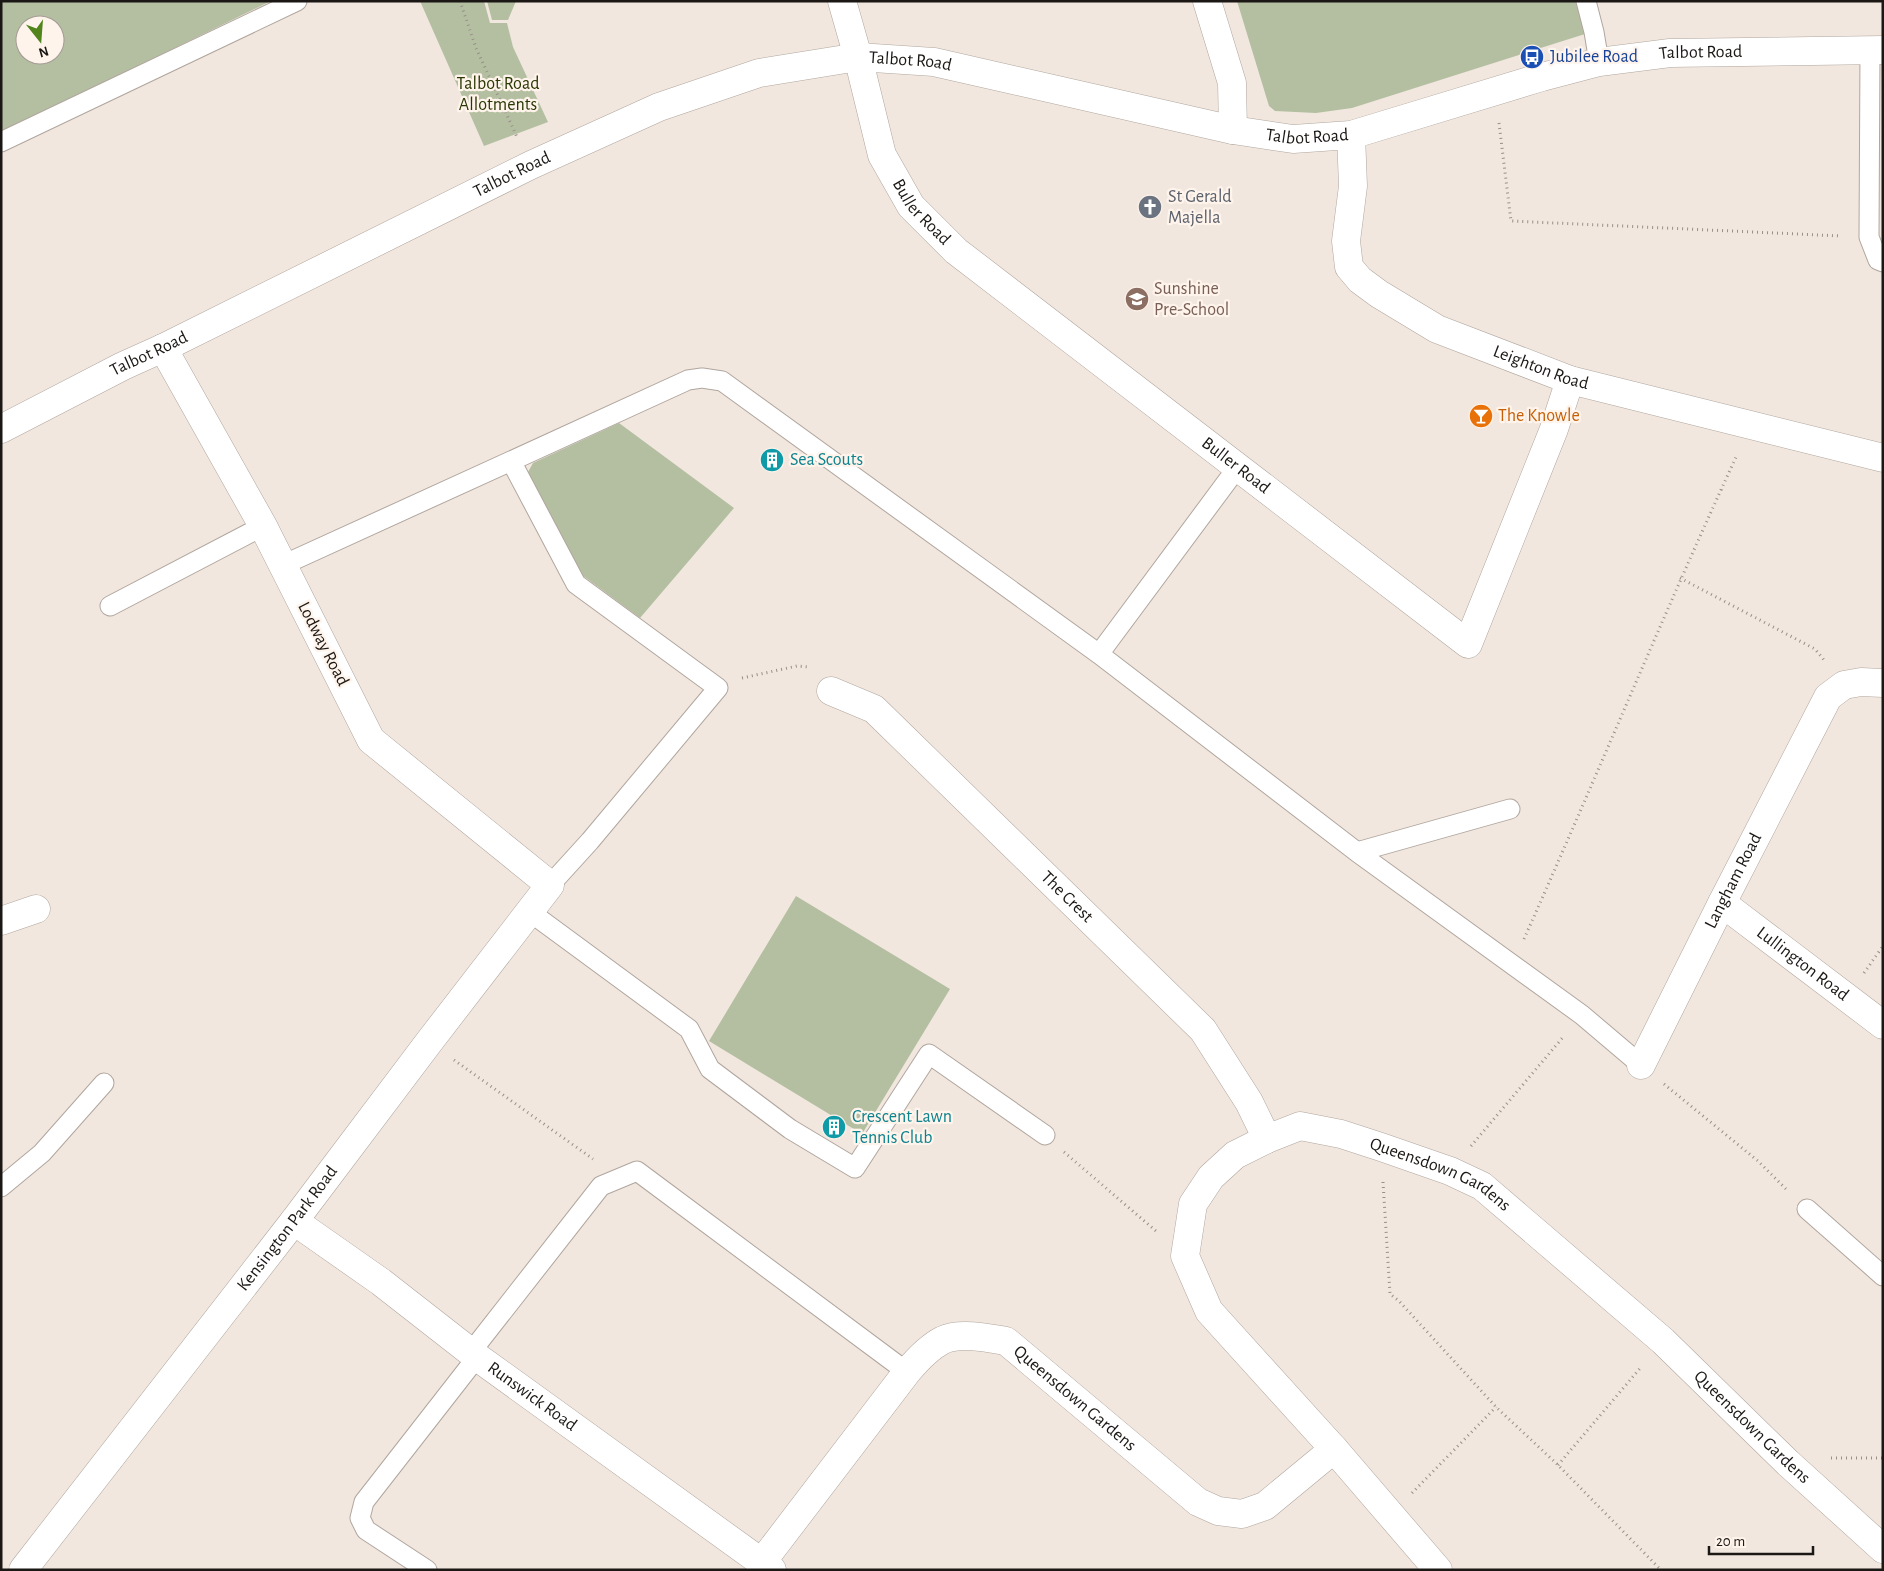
<svg xmlns="http://www.w3.org/2000/svg" width="1884" height="1571" font-family="'Alegreya Sans',sans-serif">
<style>
.green{fill:#b4bfa1;fill-rule:evenodd}
.lines{fill:none;stroke-linecap:round;stroke-linejoin:round}
.service-casing{stroke:#b0a69e;stroke-width:21}
.minor-casing{stroke:#b0a69e;stroke-width:29}
.path{stroke:#978f89;stroke-width:3;stroke-dasharray:1 4;stroke-linecap:butt}
.service{stroke:#fff;stroke-width:19}
.minor{stroke:#fff;stroke-width:28}
.labels{text-anchor:middle;dominant-baseline:central;stroke-width:4.5;stroke-linejoin:round;paint-order:stroke}
.street-label{font-size:18px;fill:#1b1714;stroke:#fff4eb}
.transit-label{font-size:18px;fill:#164399;stroke:#fff4eb;text-anchor:start}
.park-label{font-size:18px;fill:#2a3804;stroke:#fff4eb}
.worship-label{font-size:18px;fill:#5b616d;stroke:#fff4eb;text-anchor:start}
.education-label{font-size:18px;fill:#785e54;stroke:#fff4eb;text-anchor:start}
.food-label{font-size:18px;fill:#c56008;stroke:#fff4eb;text-anchor:start}
.culture-label{font-size:18px;fill:#0d838f;stroke:#fff4eb;text-anchor:start}
</style>
<rect width="100%" height="100%" fill="#f1e7de"/>
<path class="green" d="M1,1H271L1,133ZM25,25H55V55H25Z
M420,1H484L490,23H507L513,47L548,122L484,146Z
M487,1H516L508,20H492Z
M1237,1H1576L1585,34L1352,108L1316,113L1275,111L1269,106Z
M619,423L734,508L640,618L582,575L528,472L533,463Z
M796,896L950,989L862,1134L709,1041Z"/>
<g class="lines">
<g class="service-casing">
<path id="service" d="M1586,1L1594,32L1599,62
M1870,50L1869,237L1878,260L1883,262
M1,142L297,1
M511,461L688,380L702,378L722,381L1099,654L1357,852L1582,1015L1641,1065
M283,565L511,461L576,584L718,688L590,841L550,885
M110,606L263,526
M1099,654L1237,468
M1357,852L1510,809
M530,912L689,1029L710,1069L790,1129L855,1168L929,1054L1045,1135
M1,1187L42,1153L104,1083
M1807,1209L1883,1276
M471,1352L601,1186L637,1171L907,1372
M427,1570L366,1530L360,1518L364,1502L477,1357"/>
</g>
<g class="minor-casing">
<g id="minor">
<path id="s1" d="M842,1L858,57L882,155L911,206L956,251L1468,644L1554,429L1570,380"/>
<path d="M1207,1L1232,83L1233,130"/>
<path id="s2" d="M1351,135L1353,186L1346,241L1349,267L1360,280L1379,294L1437,329L1570,380L1883,458"/>
<path id="s3" d="M1,429L123,366L163,348L531,165L659,107L759,73L858,57L934,62L1233,130L1293,139L1351,135L1542,77L1599,62L1670,53L1883,50"/>
<path id="s4" d="M831,691L874,709L1203,1030L1249,1102L1267,1139"/>
<path id="s5" d="M1722,903L1883,1025"/>
<path d="M1,921L36,909"/>
<path id="s6" d="M1641,1065L1722,903L1828,697L1844,685L1861,682L1883,683"/>
<path id="s7" d="M294,1221L381,1282L477,1357L772,1570"/>
<path id="s8" d="M762,1562L907,1372C917,1360 929,1347 943,1340C960,1332 989,1338 1006,1341L1198,1502L1218,1511L1242,1514L1265,1506L1334,1449"/>
<path id="s9" d="M23,1570L294,1221L429,1042L550,885L371,740L263,526L163,348"/>
<path id="s10" d="M1438,1570L1334,1449L1209,1311L1185,1256L1193,1204L1211,1177L1235,1155L1267,1139L1300,1126L1341,1134L1381,1147L1450,1171L1482,1186L1663,1341L1788,1463L1883,1549"/>
</g>
</g>
<path class="path" d="M460,1L476,48L517,137
M1499,123L1511,221L1841,236
M1680,578L1815,649L1824,660
M742,678L797,666L809,667
M1524,939C1596,778 1663,615 1737,455
M1864,973L1883,946
M454,1060L593,1159
M1664,1084L1758,1161L1788,1191
M1471,1146L1564,1036
M1064,1152L1156,1231
M1383,1182L1390,1294L1399,1301L1496,1407L1558,1465L1661,1570
M1831,1458H1883
M1558,1465L1642,1366
M1412,1493L1496,1407"/>
<use href="#service" class="service"/>
<use href="#minor" class="minor"/>
</g>
<defs>
<g id="bus-disc" transform="scale(1.25)"><circle r="9.5" fill="#1a4fb4" stroke="#fff4eb"/><path d="M-5-6H5V4H4V6H2V4H-2V6H-4V4H-5ZM-3.5-4V0h7V-4ZM-3.5 1.2v1.5H-2V1.2ZM2 1.2v1.5H3.5V1.2Z" fill="#fff"/></g>
<g id="church-disc" transform="scale(1.25)"><circle r="9.5" fill="#6b7280" stroke="#fff4eb"/><path d="M-1.2-6h2.4v3.5h3.3v2.4h-3.3V6h-2.4V-.1h-3.3v-2.4h3.3Z" fill="#fff"/></g>
<g id="school-disc" transform="scale(1.25)"><circle r="9.5" fill="#8d6e63" stroke="#fff4eb"/><path d="M0-5L7-2L0 1L-7-2ZM-4 1L0 2.5L4 1V4Q0 6-4 4Z" fill="#fff"/></g>
<g id="bar-disc" transform="scale(1.25)"><circle r="9.5" fill="#e8710a" stroke="#fff4eb"/><path d="M-6-5H6L.8 .8V4.5H3.5V6h-7V4.5H-.8V.8Z" fill="#fff"/></g>
<g id="building-disc" transform="scale(1.25)"><circle r="9.5" fill="#0f9aa8" stroke="#fff4eb"/><path d="M-4-6H4V6H1V3H-1V6H-4ZM-2.5-4.3h1.7v1.8h-1.7ZM.8-4.3h1.7v1.8H.8ZM-2.5-1h1.7V.8h-1.7ZM.8-1h1.7V.8H.8Z" fill="#fff"/></g>
</defs>
<g fill-rule="evenodd">
<use href="#bus-disc" x="1532" y="57"/>
<use href="#church-disc" x="1150" y="207"/>
<use href="#school-disc" x="1137" y="299"/>
<use href="#bar-disc" x="1481" y="416"/>
<use href="#building-disc" x="772" y="460"/>
<use href="#building-disc" x="834" y="1127"/>
</g>
<g class="labels">
<g class="street-label">
<text stroke="none"><textPath href="#s3" startOffset="1801">Talbot Road</textPath></text>
<text stroke="none"><textPath href="#s3" startOffset="991">Talbot Road</textPath></text>
<text stroke="none"><textPath href="#s3" startOffset="1396">Talbot Road</textPath></text>
<text stroke="none"><textPath href="#s3" startOffset="571">Talbot Road</textPath></text>
<text stroke="none"><textPath href="#s1" startOffset="229">Buller Road</textPath></text>
<text stroke="none"><textPath href="#s3" startOffset="166">Talbot Road</textPath></text>
<text stroke="none"><textPath href="#s2" startOffset="352">Leighton Road</textPath></text>
<text stroke="none"><textPath href="#s1" startOffset="634">Buller Road</textPath></text>
<text transform="translate(323 644) rotate(63)">Lodway Road</text>
<text stroke="none"><textPath href="#s6" startOffset="206">Langham Road</textPath></text>
<text stroke="none"><textPath href="#s4" startOffset="316">The Crest</textPath></text>
<text stroke="none"><textPath href="#s5" startOffset="101">Lullington Road</textPath></text>
<text stroke="none"><textPath href="#s10" startOffset="744">Queensdown Gardens</textPath></text>
<text stroke="none"><textPath href="#s9" startOffset="432">Kensington Park Road</textPath></text>
<text stroke="none"><textPath href="#s7" startOffset="296">Runswick Road</textPath></text>
<text stroke="none"><textPath href="#s8" startOffset="441">Queensdown Gardens</textPath></text>
<text stroke="none"><textPath href="#s10" startOffset="1149">Queensdown Gardens</textPath></text>
</g>
<g class="transit-label">
<text x="1550" y="57">Jubilee Road</text>
</g>
<g class="park-label">
<text x="498" y="84">Talbot Road<tspan x="498" dy="21">Allotments</tspan></text>
</g>
<g class="worship-label">
<text x="1168" y="197">St Gerald<tspan x="1168" dy="21">Majella</tspan></text>
</g>
<g class="education-label">
<text x="1154" y="289">Sunshine<tspan x="1154" dy="21">Pre-School</tspan></text>
</g>
<g class="food-label">
<text x="1498" y="416">The Knowle</text>
</g>
<g class="culture-label">
<text x="790" y="460">Sea Scouts</text>
<text x="852" y="1117">Crescent Lawn<tspan x="852" dy="21">Tennis Club</tspan></text>
</g>
</g>
<rect width="1884" height="1571" fill="none" stroke="#1b1714" stroke-width="5"/>
<g transform="translate(40 40) rotate(163)"><circle r="24" fill="#fff4eb" stroke="#a49c95"/>
<path d="M0-4L9 19L0 12L-9 19Z" fill="#51851c"/>
<text y="-8" font-size="14" font-weight="bold" text-anchor="middle" fill="#1b1714">N</text>
</g>
<path d="M1709 1546v8h104v-8" fill="none" stroke="#1b1714" stroke-width="2.5"/>
<text x="1716" y="1546" font-size="15" fill="#1b1714" stroke="#fff4eb" stroke-width="4" paint-order="stroke">20 m</text>
</svg>
